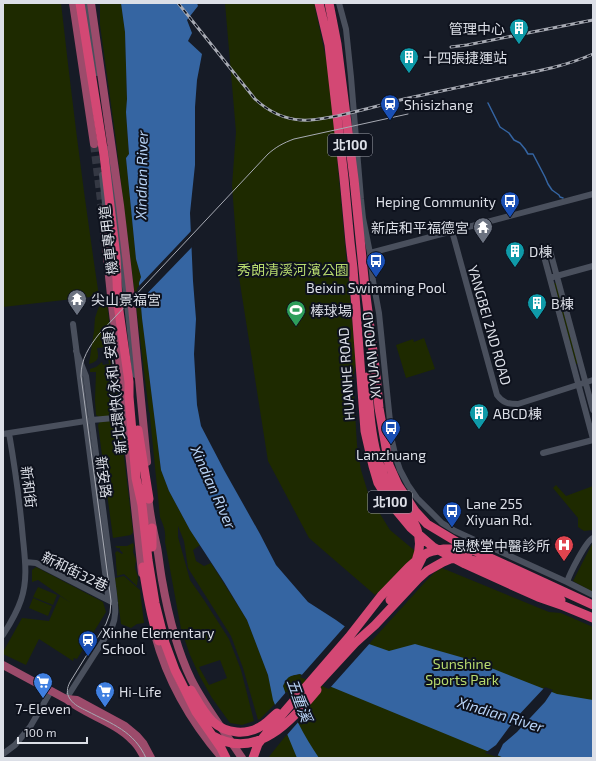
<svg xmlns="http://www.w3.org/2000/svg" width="596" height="761" font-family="'Exo 2','Noto Sans TC',sans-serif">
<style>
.green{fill:#1e2a00;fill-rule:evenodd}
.water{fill:#3565a2}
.pier{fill:#161b26}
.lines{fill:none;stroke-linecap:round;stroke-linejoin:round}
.stream{stroke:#3565a2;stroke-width:1.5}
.major-tunnel{stroke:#343843;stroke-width:8;stroke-dasharray:8 4;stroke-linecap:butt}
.minor{stroke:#4a505d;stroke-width:6}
.major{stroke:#9c4b6b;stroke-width:8}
.highway{stroke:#d34874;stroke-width:9}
.tram{stroke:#a7aab3;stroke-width:1}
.rail-casing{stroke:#a7aab3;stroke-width:3}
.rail{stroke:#0e121d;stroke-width:1.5;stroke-dasharray:4.5;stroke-linecap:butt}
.labels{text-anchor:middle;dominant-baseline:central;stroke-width:4;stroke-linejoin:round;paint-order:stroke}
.shield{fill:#0e121d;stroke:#9ea2aa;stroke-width:1}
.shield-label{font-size:13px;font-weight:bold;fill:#dcdfe7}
.poi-label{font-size:14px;fill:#dcdfe7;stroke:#0e121d;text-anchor:start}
.street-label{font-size:14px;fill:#dcdfe7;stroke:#0e121d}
.park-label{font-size:14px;fill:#b7d96e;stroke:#0e121d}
.water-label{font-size:15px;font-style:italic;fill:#b8d3f6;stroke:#0e121d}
</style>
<rect width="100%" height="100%" fill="#161b26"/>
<path class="green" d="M3,3H61C72,101 84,198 99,296L3,307Z
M100,3H121L125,32L127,99L126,112L129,154L126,158L136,259L141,277L139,283L142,318L161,470L169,491L190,530L200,545L193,550L196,561L204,566L211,563L247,620L268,675L275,704L260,719L258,720L243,668L231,636L188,568L184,541L178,526V537L190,580L204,600L229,639L241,670L254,721L242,725L230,723L212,698L199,675L190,655L181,629L165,542C166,531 164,527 160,517L150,417V413L149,412L115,133L100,25ZM220,660L227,678L209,685L199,667Z
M225,3H314L329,72L356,362L353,380L357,445L361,470L369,496L390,530L420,555L375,595L309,538L268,461L239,277L232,186L236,132Z
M554,283H556L579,363L576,364Z
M106,294L120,413L118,416L99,417L96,415L95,400L96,372H90V369L96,367L102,362L103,365L109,364L106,347L97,348C99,358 99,361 89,364L94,331L95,318L98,309Z
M424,338L435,369L406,378L396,345L413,339L414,342Z
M118,420L120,423L133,532L131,535L113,538L98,425L100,422Z
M556,485L566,496L593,486V530L584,531L578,527V518L553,488Z
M133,543L134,545L133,552L136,560L135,568L138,577L137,586L124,574L117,576C117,571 116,567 116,563C116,559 116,556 115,553L117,551L122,554L123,553L120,550V548H117L115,546H127Z
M592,544H593V592L573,581Z
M36,567L103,602L106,612L77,659L74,658L73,661L39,639L26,665L3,654V652L22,618L49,621L60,596L71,603L38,580L32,582V570Z
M442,568L549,612L561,613L593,627V758H268L287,734V698L283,686L287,678L290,676L300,674L330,687L425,582L434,573Z
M124,576L140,590L144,623L137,624L131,628L121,624L115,578Z
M38,587L57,595L53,605L33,597Z
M33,598L52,606L48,616L29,608Z"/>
<path class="water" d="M121,3H197L198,6L187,20L192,33L188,41L202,54L197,80L195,107V165L190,213L193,281L196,319L194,354L197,405L201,426L224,470L260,534L276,565L308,602L336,620L369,644L389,651L415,644L471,660L557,694L593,700V758H504L300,674C289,676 288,676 283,686C291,711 304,736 319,758H297L273,700L268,675L247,620L224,582L190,530L169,491L161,470L142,318L139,283L141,277L136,259L126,158L129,154L126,112L127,99L125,32Z"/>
<path class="pier" d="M193,229L194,245L138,303L137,288Z
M346,625L371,642L329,689L300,677Z
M545,687L553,690L545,702L517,732L503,744L497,757L485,753L496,745L516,718Z
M287,691L300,720L286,736L274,706Z"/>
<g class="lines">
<path class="stream" d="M488,103L500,127L509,133L514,140L520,143L525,149L528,154H533L545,177L548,184L552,190L559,195L560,197L563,198"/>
<path class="major-tunnel" d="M94,144L102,209"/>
<path class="minor" d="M86,3L97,73
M339,3L346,29L351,77L361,199L363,218L370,253L373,281L379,313L392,441L396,458L400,470L408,485L417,498L442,523L455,531L567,582L593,595
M108,149L120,242L135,375
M102,175L106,213
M452,231L497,395C503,403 508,404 518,404L593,380
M370,253L593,194
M553,277L593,266
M73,324L108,595L115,603
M593,410L549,247L542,249L593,439
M3,434L92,420L125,417
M543,453L593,440
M25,562L36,563L112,602
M567,582C570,573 586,541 593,538
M3,635C10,624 17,612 21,600C28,580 25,559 23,539C20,504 15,468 9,433
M66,699L112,627C117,615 115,605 114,594L86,376L76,351
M3,754L15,745L30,727L51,691"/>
<path class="major" d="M73,3L94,144
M91,3L120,205L132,307L147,462
M102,209L112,305L122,386L142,573
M148,494C149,512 153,529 157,547C159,558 160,569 162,580C168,614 176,648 191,679C205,707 225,732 242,758
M155,635C167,680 191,722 222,758
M3,665L66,699C86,715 115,722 132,740C138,745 141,752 145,758
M67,699L77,700L125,726L137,736L143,743L151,758"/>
<path class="highway" d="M80,3L104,155L116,257L118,304L129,382V397L136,478L142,505L148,560L155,603L165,643L175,670L196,712L221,748L226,758
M319,3L329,45L344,178L350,242L353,268L365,431L373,466L378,483L391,504L410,527L433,547L465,564L538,597L564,606L593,618
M329,3L337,44L354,179L365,288L376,375L379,408L389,465L398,485L415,511L427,524L462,545L593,605
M367,377C369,403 370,430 377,456C380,468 385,480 392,490C407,513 428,531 416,561
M138,430L149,499
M152,547V528
M143,567C147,592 151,617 159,641
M390,600L416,570L422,558
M191,690C197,700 203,712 212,721C226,734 247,736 263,725C268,722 272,717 277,713
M308,694L355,643L375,625L418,579L427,571L443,562L450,559L457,558L468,559L476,561L500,571L561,600
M213,736C257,761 291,721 317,690
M253,758L258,744L273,725L349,637L381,596L409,567L417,560L427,553L433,551L444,549H455L469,552"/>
<path class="tram" d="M146,758C134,731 112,724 87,711C81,708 74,705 70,699C66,693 67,688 70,682L106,624L110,613L111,601L110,593L81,376C81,359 89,347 99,334L268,154C276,147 283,143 294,139L408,114"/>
<g class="rail-casing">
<path id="rail" d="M178,3L255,99C268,111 283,119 301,120C313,121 325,118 337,116C359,111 382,105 404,99C437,92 470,85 502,78C533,72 564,67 593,54
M451,47L467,45L593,20"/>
</g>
<use href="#rail" class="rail"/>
</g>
<defs>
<g id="building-pin" transform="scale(1)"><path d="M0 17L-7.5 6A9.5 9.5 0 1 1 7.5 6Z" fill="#0f9aa8" stroke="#0e121d"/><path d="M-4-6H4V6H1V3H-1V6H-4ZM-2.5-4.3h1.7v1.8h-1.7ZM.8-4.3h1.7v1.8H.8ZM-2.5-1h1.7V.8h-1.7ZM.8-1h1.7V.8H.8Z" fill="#fff"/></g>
<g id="station-pin" transform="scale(1)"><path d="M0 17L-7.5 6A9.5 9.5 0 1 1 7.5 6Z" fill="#1a4fb4" stroke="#0e121d"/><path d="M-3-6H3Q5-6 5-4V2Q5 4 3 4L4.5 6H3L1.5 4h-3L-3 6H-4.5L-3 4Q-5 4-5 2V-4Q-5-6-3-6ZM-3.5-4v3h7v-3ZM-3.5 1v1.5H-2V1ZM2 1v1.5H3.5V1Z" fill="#fff"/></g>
<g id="bus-pin" transform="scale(1)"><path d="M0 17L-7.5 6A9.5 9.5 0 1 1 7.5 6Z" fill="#1a4fb4" stroke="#0e121d"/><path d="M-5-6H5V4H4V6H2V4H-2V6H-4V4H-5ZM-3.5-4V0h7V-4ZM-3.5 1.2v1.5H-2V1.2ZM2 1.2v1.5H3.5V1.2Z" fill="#fff"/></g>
<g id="temple-pin" transform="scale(1)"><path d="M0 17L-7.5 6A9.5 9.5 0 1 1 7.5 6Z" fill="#6b7280" stroke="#0e121d"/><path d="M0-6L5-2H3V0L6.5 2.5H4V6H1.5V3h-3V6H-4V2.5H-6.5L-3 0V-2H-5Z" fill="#fff"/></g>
<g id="stadium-pin" transform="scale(1)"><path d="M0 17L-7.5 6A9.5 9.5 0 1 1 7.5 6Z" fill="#2e9e5b" stroke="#0e121d"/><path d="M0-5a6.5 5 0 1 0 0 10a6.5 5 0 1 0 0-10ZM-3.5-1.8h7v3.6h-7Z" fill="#fff"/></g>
<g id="hospital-pin" transform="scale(1)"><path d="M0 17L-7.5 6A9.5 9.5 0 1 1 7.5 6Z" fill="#e0444e" stroke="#0e121d"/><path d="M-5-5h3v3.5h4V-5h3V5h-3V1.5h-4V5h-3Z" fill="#fff"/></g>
<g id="supermarket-pin" transform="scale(1)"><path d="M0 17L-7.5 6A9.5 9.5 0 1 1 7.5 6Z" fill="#3f7fe0" stroke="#0e121d"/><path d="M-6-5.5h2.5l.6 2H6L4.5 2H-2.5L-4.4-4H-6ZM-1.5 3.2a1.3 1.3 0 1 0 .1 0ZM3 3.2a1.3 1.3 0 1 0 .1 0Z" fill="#fff"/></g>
</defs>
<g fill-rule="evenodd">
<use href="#building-pin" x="519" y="28"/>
<use href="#building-pin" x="409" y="57"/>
<use href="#station-pin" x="390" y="104"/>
<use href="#bus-pin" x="510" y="201"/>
<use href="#temple-pin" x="483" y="227"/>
<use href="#building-pin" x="515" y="251"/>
<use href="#bus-pin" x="376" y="261"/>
<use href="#temple-pin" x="77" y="299"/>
<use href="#building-pin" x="537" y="303"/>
<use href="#stadium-pin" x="296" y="310"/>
<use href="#building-pin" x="479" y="413"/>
<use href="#bus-pin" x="391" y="428"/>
<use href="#bus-pin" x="452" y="511"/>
<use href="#hospital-pin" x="564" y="545"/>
<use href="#station-pin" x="88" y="640"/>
<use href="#supermarket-pin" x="43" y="682"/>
<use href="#supermarket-pin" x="105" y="691"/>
</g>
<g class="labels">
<g class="shield">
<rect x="328" y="134" width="44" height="22" rx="3"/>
<rect x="368" y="491" width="44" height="22" rx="3"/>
</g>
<g class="shield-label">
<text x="350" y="145">北100</text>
<text x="390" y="502">北100</text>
</g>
<g class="poi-label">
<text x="505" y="28" text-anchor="end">管理中心</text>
<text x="423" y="57">十四張捷運站</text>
<text x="404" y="104">Shisizhang</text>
<text x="496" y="201" text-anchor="end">Heping Community</text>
<text x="469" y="227" text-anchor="end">新店和平福德宮</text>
<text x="529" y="251">D棟</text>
<text x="376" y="287" text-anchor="middle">Beixin Swimming Pool</text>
<text x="91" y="299">尖山景福宮</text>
<text x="551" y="303">B棟</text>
<text x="310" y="310">棒球場</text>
<text x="493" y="413">ABCD棟</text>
<text x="391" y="454" text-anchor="middle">Lanzhuang</text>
<text x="466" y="503">Lane 255<tspan x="466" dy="16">Xiyuan Rd.</tspan></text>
<text x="550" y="545" text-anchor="end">思懋堂中醫診所</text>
<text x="102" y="632">Xinhe Elementary<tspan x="102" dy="16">School</tspan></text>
<text x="119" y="691">Hi-Life</text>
<text x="43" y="708" text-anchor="middle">7-Eleven</text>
</g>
<g class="street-label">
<text transform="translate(108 240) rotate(-97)">機車專用道</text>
<text transform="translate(490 325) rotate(74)">YANGBEI 2ND ROAD</text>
<text transform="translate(371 355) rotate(-96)">XIYUAN ROAD</text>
<text transform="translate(346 374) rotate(-94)">HUANHE ROAD</text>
<text transform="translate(114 390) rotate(-96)">新北環快(永和-安康)</text>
<text transform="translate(104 477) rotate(82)">新安路</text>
<text transform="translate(29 487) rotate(83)">新和街</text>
<text transform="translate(75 571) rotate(26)">新和街32巷</text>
</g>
<g class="park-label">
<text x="293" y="269">秀朗清溪河濱公園</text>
<text x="462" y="663">Sunshine<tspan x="462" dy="16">Sports Park</tspan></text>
</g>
<g class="water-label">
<text transform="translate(141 175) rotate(-89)">Xindian River</text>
<text transform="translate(214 487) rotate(66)">Xindian River</text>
<text transform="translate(300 700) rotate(70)">五重溪</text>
<text transform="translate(501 714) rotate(17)">Xindian River</text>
</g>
</g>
<rect width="596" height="761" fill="none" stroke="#dcdfe7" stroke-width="8"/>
<path d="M18 737v6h69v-6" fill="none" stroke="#dcdfe7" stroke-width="2"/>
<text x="24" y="737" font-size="12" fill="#dcdfe7" stroke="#0e121d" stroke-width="3" paint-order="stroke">100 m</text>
</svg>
